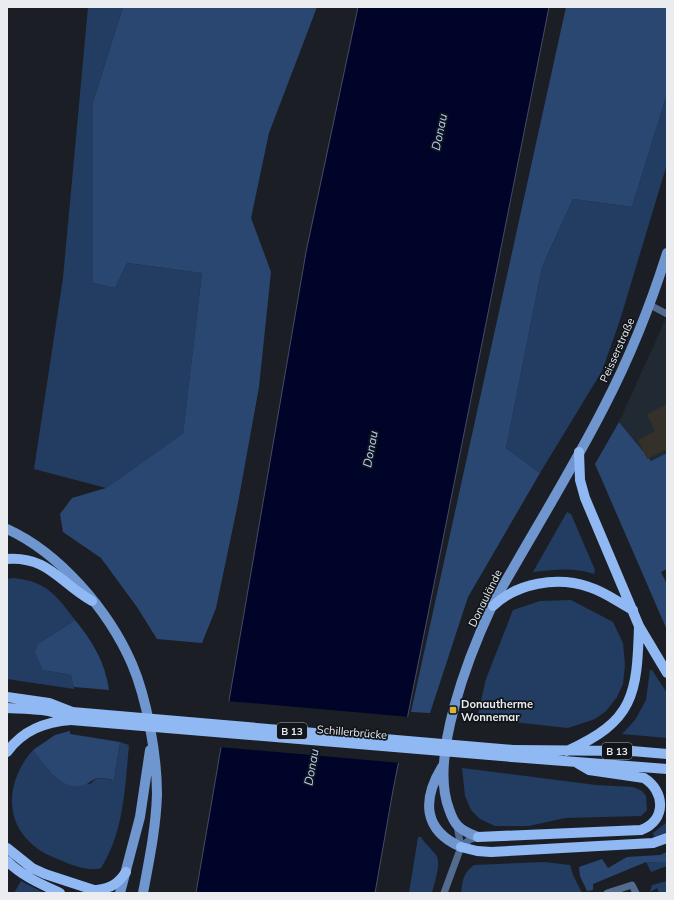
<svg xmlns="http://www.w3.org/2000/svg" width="674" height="900" font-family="Mulish,sans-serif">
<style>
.built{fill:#212933}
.green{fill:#223c62}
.forest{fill:#2a4772}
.water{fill:#000429;stroke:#464a65}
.pier{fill:#1b1f25}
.building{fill:#33312a}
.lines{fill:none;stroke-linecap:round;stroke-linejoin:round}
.lane{stroke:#536b8e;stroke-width:7}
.secondary{stroke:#7096cf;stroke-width:10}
.primary{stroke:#90b8f3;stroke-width:10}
.primary-bridge{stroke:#90b8f3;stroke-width:10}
.poi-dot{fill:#dbb233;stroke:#12161b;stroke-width:1.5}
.labels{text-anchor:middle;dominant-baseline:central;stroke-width:3.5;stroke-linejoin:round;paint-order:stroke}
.shield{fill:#12161b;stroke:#a9acb0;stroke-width:1}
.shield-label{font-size:10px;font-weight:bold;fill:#eaecf0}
.street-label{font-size:11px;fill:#eaecf0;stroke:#12161b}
.poi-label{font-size:11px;font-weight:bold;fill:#eaecf0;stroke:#12161b;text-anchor:start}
.water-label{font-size:12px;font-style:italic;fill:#b5d1fb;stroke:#12161b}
</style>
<rect width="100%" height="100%" fill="#1b1f25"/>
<path class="built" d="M667,316V453L651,461L619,422Z"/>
<path class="green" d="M88,7H123L93,102V283L115,288L127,263L202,273L183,435L106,488L34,469L63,278Z
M667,94V164L620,320L602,371L540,473L506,448L542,267L573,199L632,207Z
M567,512L571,514L595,570L594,574C571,567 556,570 533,572Z
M13,578C46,581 56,595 75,620L38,644L43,670L71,675L74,689L7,679V579Z
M571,600L613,622L623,643L625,665L623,684L617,697L606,711L595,719L568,728L477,718L486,679L513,610L540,601Z
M650,670H652L667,693V738L622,734L635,720L646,700Z
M120,742L129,745C125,787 124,832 101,868C89,872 71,865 60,860C50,856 41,852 33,845C2,819 8,778 33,750L50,772L90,784L97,778L114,780Z
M462,768L596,785L633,787L642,791L646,796L647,810L641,816L565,818L529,826H495L480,819L471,810L465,796Z
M667,822V833L654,837L653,833Z
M418,837H421C425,844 431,848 436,855C442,863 434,883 432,893H409Z
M544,862L570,865L573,875L582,893H461C463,880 463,873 474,865Z
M646,862L667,863V866L651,872Z
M21,881L44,893H14Z
M667,881V893H659L657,888L650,892L652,885Z"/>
<path class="forest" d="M123,7H317L269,133L251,218L271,272L259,387L238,503L216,608L202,643L157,639L137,607L101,558L63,532L60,514L72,498L106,488L183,434L202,273L127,263L115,288L93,283V102Z
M566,7H667V94L632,207L573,199L542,267L506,448L540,473L468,597L430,713L411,712Z
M619,422L651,461L667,453V569L661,572L667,584V630L595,464Z
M75,620C93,642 105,662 109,690L74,687V689L71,675L43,670L35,653L38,644Z
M70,731V734L120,742L114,780C109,779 103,778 98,778C92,779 86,786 78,786C59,788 43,763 33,750L55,735Z
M667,852V863L646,862L593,884V890L587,891L580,876L579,867L602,859L608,868L627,857L660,855Z"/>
<path class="water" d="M358,7H549L393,790L375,893H196L306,252Z"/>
<path class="pier" d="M227,701L410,717L401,763L219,747Z"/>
<path class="building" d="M667,404V454L665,450L647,459L638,440L655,431L647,414Z"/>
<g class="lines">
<path class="lane" d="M650,305L667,314
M461,847L469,840L478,837
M444,893L461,847L457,826
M607,893L632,885L636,893"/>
<path class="secondary" d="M7,529C60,553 109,611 132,664C147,699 157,756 157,794C156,828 149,861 143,893
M442,767C422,800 423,830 461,847
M478,837C471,834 464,832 458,826C454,822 451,815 449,809C429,757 469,655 492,606C500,590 510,574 519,558C548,508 578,458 604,407C630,357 650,307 667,253
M120,893L140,817L150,750"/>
<path class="primary" d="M579,452L580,480L585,498L639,626L667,673
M7,559C48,556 60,583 92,601
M493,606C517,583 557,576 589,587C605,592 618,602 633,610
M7,697L49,703L72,712
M7,708C26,709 48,708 66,717
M513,750L632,751L667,754
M567,751C634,721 637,695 639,626
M7,752C23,730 45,722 71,720
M512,757L667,769
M478,837L641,830C667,820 665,791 644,778L589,770L577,763
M461,847L477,851L491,852L653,843L667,838
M7,848L32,868L45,874L103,893
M7,861C22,876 41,884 60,893
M97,890C111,888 118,884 126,872"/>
<path class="primary-bridge" d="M72,712L513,750
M71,720L512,757"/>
</g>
<rect class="poi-dot" x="449" y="706" width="8" height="8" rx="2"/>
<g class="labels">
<g class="shield">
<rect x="277" y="723" width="30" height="16" rx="3"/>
<rect x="602" y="743" width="30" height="16" rx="3"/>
</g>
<g class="shield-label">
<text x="292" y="731">B 13</text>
<text x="617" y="751">B 13</text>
</g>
<g class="street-label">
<text transform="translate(617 350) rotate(-66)">Peisserstraße</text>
<text transform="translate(485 598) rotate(-64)">Donaulände</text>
<text transform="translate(352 732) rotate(5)">Schillerbrücke</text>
</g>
<g class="poi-label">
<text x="461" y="704">Donautherme<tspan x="461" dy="13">Wonnemar</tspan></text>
</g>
<g class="water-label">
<text transform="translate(439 132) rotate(-78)">Donau</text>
<text transform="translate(370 449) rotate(-79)">Donau</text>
<text transform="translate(311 767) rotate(-80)">Donau</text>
</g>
</g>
<rect width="674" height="900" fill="none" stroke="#eaecf0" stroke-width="16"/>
</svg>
